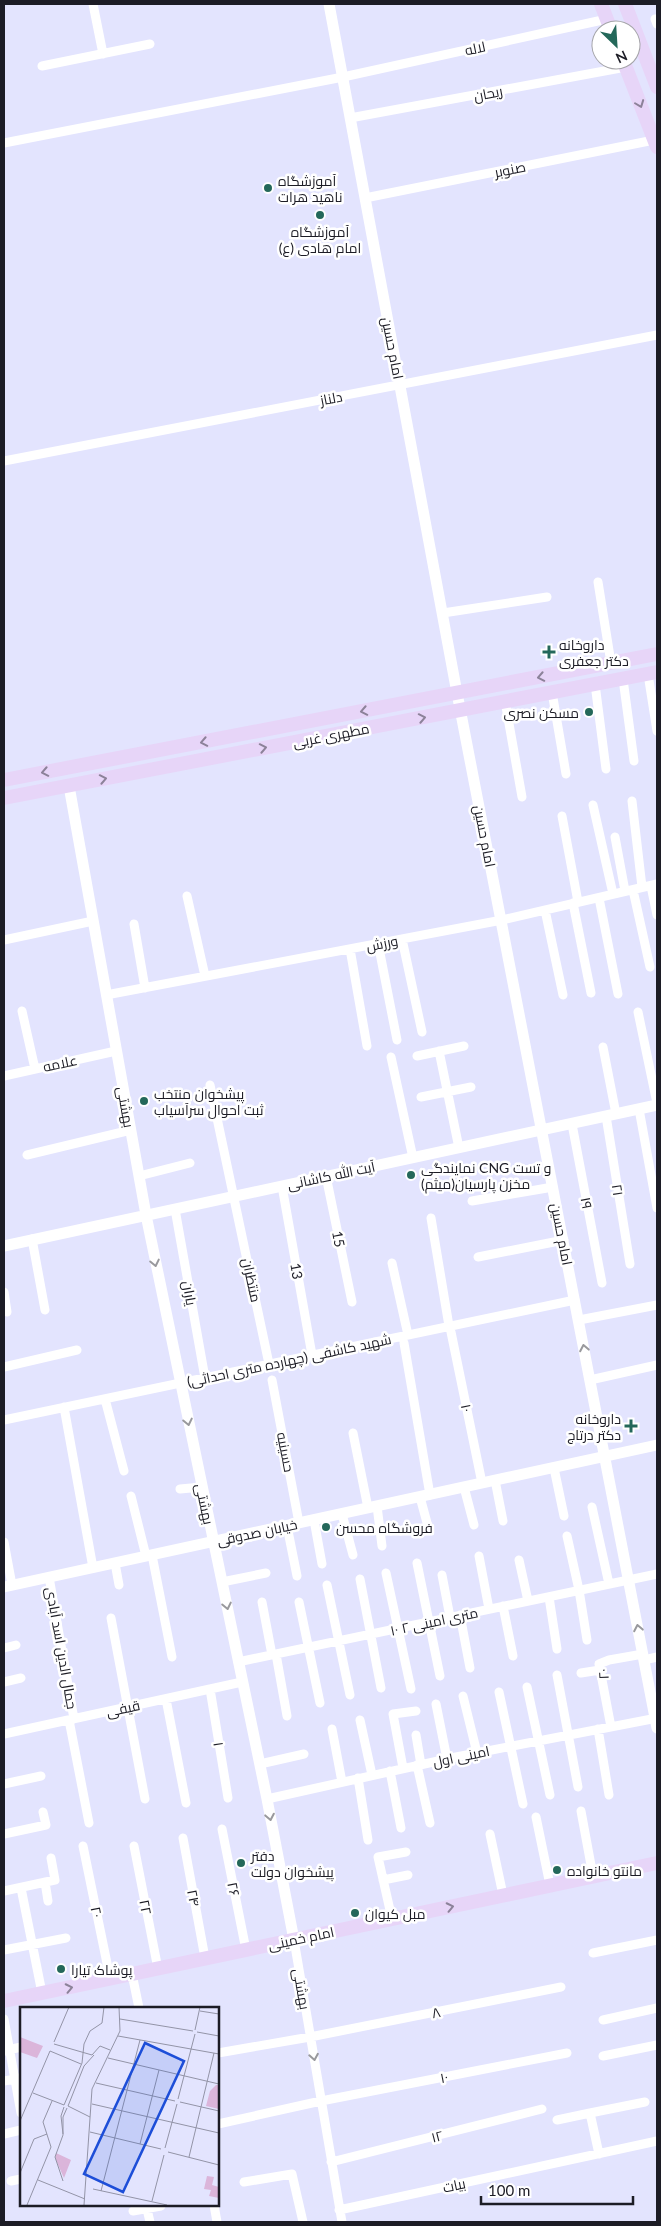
<svg xmlns="http://www.w3.org/2000/svg" width="661" height="2226" font-family="Lato,Cairo,sans-serif">
<style>
.lines{fill:none;stroke-linecap:round;stroke-linejoin:round}
.minor{stroke:#fff;stroke-width:9}
.tertiary{stroke:#fff;stroke-width:11}
.secondary{stroke:#e7d5f8;stroke-width:14}
.oneway{stroke:#8c8299}
.oneway2{stroke:#99999d}
.poi-dot{fill:#24685a;stroke:#fff;stroke-width:2}
.labels{text-anchor:middle;dominant-baseline:central;stroke-width:5;stroke-linejoin:round;paint-order:stroke}
.street-label{font-size:14px;fill:#1c1c25;stroke:#fff}
.poi-label{font-size:14px;fill:#1c1c25;stroke:#fff;text-anchor:start}
.inset-road{fill:none;stroke:#9394a7;stroke-width:1}
.view{fill:#1d4ed8;fill-opacity:0.15;stroke:#1d4ed8;stroke-width:2.5}
.inset-edge{fill:none;stroke:#1c1c25;stroke-width:2.5}
</style>
<rect width="100%" height="100%" fill="#e3e4fe"/>
<g class="lines">
<path class="minor" d="M93,4L103,54
M657,19H655L657,24
M42,66L150,44
M350,118L626,67
M4,143L343,77L607,19
M365,198L654,140
M4,461L657,335
M598,582L611,663
M443,613L547,597
M648,674L657,731
M623,679L634,761
M595,684L606,769
M552,692L566,774
M505,701L522,797
M632,801L642,887
M593,805L613,894
M562,816L578,902
M615,837L625,891
M651,886L657,915
M633,890L650,967
M187,896L205,976
M599,898L618,994
M573,903L591,993
M545,910L563,995
M134,924L145,988
M402,939L422,1032
M4,940L93,921
M378,943L397,1040
M350,949L367,1046
M106,995L502,920L657,884
M22,1011L35,1069
M638,1012L657,1103
M603,1047L616,1114
M439,1051L459,1148
M417,1056L464,1046
M391,1057L413,1158
M4,1076L116,1051
M210,1085L269,1364
M421,1097L471,1087
M639,1109L657,1208
M606,1116L630,1264
M572,1124L602,1283
M27,1155L131,1130
M139,1176L190,1163
M326,1176L352,1302
M282,1186L312,1355
M472,1201L553,1187
M175,1209L205,1378
M431,1218L449,1326
M32,1239L45,1310
M478,1257L564,1240
M392,1263L408,1335
M4,1292L7,1312
M579,1320L657,1305
M451,1332L482,1483
M404,1343L430,1495
M4,1367L77,1350
M272,1380L299,1523
M590,1380L657,1365
M105,1399L124,1471
M64,1407L93,1568
M4,1420L575,1300
M353,1433L368,1508
M554,1468L564,1516
M495,1480L503,1521
M464,1487L474,1525
M180,1489L202,1487
M131,1496L146,1556
M420,1497L429,1530
M377,1506L382,1546
M592,1507L609,1584
M342,1514L353,1555
M314,1520L322,1564
M287,1526L297,1576
M567,1536L579,1590L587,1640
M4,1542L12,1585
M152,1555L172,1657
M479,1556L489,1609
M519,1560L528,1601
M115,1563L119,1585
M417,1563L440,1676
M386,1573L411,1689
M442,1575L450,1617
M49,1577L74,1719
M360,1579L381,1688
M222,1582L266,1573
M327,1585L350,1695
M549,1597L557,1649
M262,1602L272,1655
M299,1602L320,1703
M503,1606L513,1656
M460,1615L470,1668
M111,1618L145,1799
M4,1648L16,1645
M276,1654L287,1716
M644,1660L657,1657
M238,1662L657,1574
M581,1673L600,1670
M557,1675L578,1787
M4,1682L21,1678
M527,1687L550,1795
M210,1689L228,1798
M499,1692L523,1804
M463,1696L477,1753
M166,1699L186,1803
M436,1704L447,1759
M69,1720L89,1823
M360,1720L372,1775
M611,1727L599,1664L609,1660L643,1654
M332,1729L342,1782
M598,1729L609,1795
M4,1734L242,1682
M416,1735L421,1765
M260,1764L304,1754
M417,1765L430,1823
M403,1768L393,1714L416,1711
M390,1771L401,1828
M358,1778L368,1840
M4,1784L41,1776
M267,1799L456,1757L657,1718
M581,1811L593,1876
M536,1817L550,1885
M222,1829L246,1950
M4,1834L46,1825L43,1812
M490,1834L503,1895
M183,1838L205,1958
M83,1846L110,1978
M134,1846L158,1969
M383,1880L408,1875
M45,1882L48,1901
M21,1888L42,1993
M4,1891L55,1880L51,1858
M392,1919L378,1857L406,1852
M294,1940L342,2222
M4,1950L66,1938
M593,1953L657,1940
M132,1974L139,2008
M4,2019L21,2113
M603,2020L657,2008
M4,2051L21,2047
M218,2053L310,2037L561,1987
M603,2056L657,2045
M4,2081L21,2078
M590,2113L645,2102
M557,2120L590,2113L599,2154
M218,2124L321,2101L567,2053
M4,2134L21,2130
M331,2162L542,2109
M11,2181L21,2179
M244,2182L292,2174L303,2222
M214,2205L217,2222
M147,2209L150,2222
M339,2210L657,2141
M133,2211L161,2206"/>
<path class="tertiary" d="M329,4L457,693L657,1728
M69,786L146,1215L267,1799L294,1940
M4,1246L657,1105
M4,1587L657,1445"/>
<path class="secondary" d="M601,4L611,30
M625,4L657,87
M623,60L657,147
M4,780L657,654
M4,798L657,672
M4,2001L657,1863"/>
</g>
<defs><path id="oneway-chevron" d="M-2-3.5L2.5 0L-2 3.5" fill="none" stroke-width="1.6" stroke-linecap="round" stroke-linejoin="round" transform="scale(1.25)"/></defs>
<g class="oneway">
<use href="#oneway-chevron" transform="translate(640 104) rotate(69)"/>
<use href="#oneway-chevron" transform="translate(541 677) rotate(169)"/>
<use href="#oneway-chevron" transform="translate(364 711) rotate(169)"/>
<use href="#oneway-chevron" transform="translate(422 718) rotate(-11)"/>
<use href="#oneway-chevron" transform="translate(204 742) rotate(169)"/>
<use href="#oneway-chevron" transform="translate(263 748) rotate(-11)"/>
<use href="#oneway-chevron" transform="translate(45 772) rotate(169)"/>
<use href="#oneway-chevron" transform="translate(103 779) rotate(-11)"/>
<use href="#oneway-chevron" transform="translate(450 1907) rotate(-12)"/>
<use href="#oneway-chevron" transform="translate(69 1988) rotate(-12)"/>
</g>
<g class="oneway2">
<use href="#oneway-chevron" transform="translate(155 1263) rotate(78)"/>
<use href="#oneway-chevron" transform="translate(584 1348) rotate(-101)"/>
<use href="#oneway-chevron" transform="translate(188 1422) rotate(78)"/>
<use href="#oneway-chevron" transform="translate(227 1606) rotate(78)"/>
<use href="#oneway-chevron" transform="translate(638 1628) rotate(-101)"/>
<use href="#oneway-chevron" transform="translate(270 1817) rotate(79)"/>
<use href="#oneway-chevron" transform="translate(314 2057) rotate(80)"/>
</g>
<g class="poi-dot">
<circle cx="268" cy="188" r="5"/>
<circle cx="320" cy="215" r="5"/>
<path d="M546.5 644.5h5v5h5v5h-5v5h-5v-5h-5v-5h5z"/>
<circle cx="589" cy="712" r="5"/>
<circle cx="144" cy="1101" r="5"/>
<circle cx="411" cy="1175" r="5"/>
<path d="M628.5 1418.5h5v5h5v5h-5v5h-5v-5h-5v-5h5z"/>
<circle cx="326" cy="1527" r="5"/>
<circle cx="241" cy="1863" r="5"/>
<circle cx="557" cy="1870" r="5"/>
<circle cx="355" cy="1913" r="5"/>
<circle cx="61" cy="1969" r="5"/>
</g>
<g class="labels">
<g class="street-label">
<text transform="translate(475 48) rotate(-12)">لاله</text>
<text transform="translate(488 93) rotate(-11)">ریحان</text>
<text transform="translate(510 169) rotate(-11)">صنوبر</text>
<text transform="translate(393 348) rotate(79)">امام حسین</text>
<text transform="translate(331 398) rotate(-11)">دلناز</text>
<text transform="translate(331 735) rotate(-11)">مطهری غربی</text>
<text transform="translate(485 836) rotate(79)">امام حسین</text>
<text transform="translate(382 943) rotate(-11)">ورزش</text>
<text transform="translate(60 1063) rotate(-12)">علامه</text>
<text transform="translate(126 1107) rotate(80)">بهشتی</text>
<text transform="translate(331 1175) rotate(-12)">آیت الله کاشانی</text>
<text transform="translate(618 1190) rotate(81)">۲۱</text>
<text transform="translate(587 1203) rotate(79)">۱۹</text>
<text transform="translate(562 1234) rotate(79)">امام حسین</text>
<text transform="translate(339 1239) rotate(79)">15</text>
<text transform="translate(297 1271) rotate(80)">13</text>
<text transform="translate(252 1280) rotate(78)">منتظران</text>
<text transform="translate(190 1293) rotate(80)">یاران</text>
<text transform="translate(289 1360) rotate(-12)">شهید کاشفی (چهارده متری احداثی)</text>
<text transform="translate(467 1408) rotate(78)">۱۰</text>
<text transform="translate(286 1452) rotate(79)">حسینیه</text>
<text transform="translate(205 1504) rotate(78)">بهشتی</text>
<text transform="translate(257 1532) rotate(-12)">خیابان صدوقی</text>
<text transform="translate(434 1621) rotate(-12)">۱۰ متری امینی ۲</text>
<text transform="translate(62 1648) rotate(80)">جمال الدین اسد آبادی</text>
<text transform="translate(603 1674) rotate(-93)">۲۰</text>
<text transform="translate(123 1708) rotate(-12)">قیفی</text>
<text transform="translate(219 1744) rotate(81)">۱</text>
<text transform="translate(461 1756) rotate(-12)">امینی اول</text>
<text transform="translate(234 1889) rotate(79)">۲۶</text>
<text transform="translate(194 1898) rotate(79)">۲۴</text>
<text transform="translate(146 1907) rotate(79)">۲۲</text>
<text transform="translate(97 1912) rotate(79)">۲۰</text>
<text transform="translate(301 1938) rotate(-12)">امام خمینی</text>
<text transform="translate(302 1989) rotate(80)">بهشتی</text>
<text transform="translate(436 2012) rotate(-11)">۸</text>
<text transform="translate(444 2077) rotate(-11)">۱۰</text>
<text transform="translate(437 2136) rotate(-14)">۱۲</text>
<text transform="translate(454 2185) rotate(-12)">بیات</text>
</g>
<g class="poi-label">
<text x="278" y="180">آموزشگاه<tspan x="278" dy="16">ناهید هرات</tspan></text>
<text x="320" y="231" text-anchor="middle">آموزشگاه<tspan x="320" dy="16">امام هادی (ع)</tspan></text>
<text x="559" y="644">داروخانه<tspan x="559" dy="16">دکتر جعفری</tspan></text>
<text x="579" y="712" text-anchor="end">مسکن نصری</text>
<text x="154" y="1093">پیشخوان منتخب<tspan x="154" dy="16">ثبت احوال سرآسیاب</tspan></text>
<text x="421" y="1167">نمایندگی CNG و تست<tspan x="421" dy="16">مخزن پارسیان(میثم)</tspan></text>
<text x="621" y="1418" text-anchor="end">داروخانه<tspan x="621" dy="16">دکتر درتاج</tspan></text>
<text x="336" y="1527">فروشگاه محسن</text>
<text x="251" y="1855">دفتر<tspan x="251" dy="16">پیشخوان دولت</tspan></text>
<text x="567" y="1870">مانتو خانواده</text>
<text x="365" y="1913">مبل کیوان</text>
<text x="71" y="1969">پوشاک تیارا</text>
</g>
</g>
<g transform="translate(20 2007)">
<rect width="199" height="199" fill="#e3e4fe"/>
<path d="M0,30L23,39L17,51L0,45ZM196,78H199V102L186,99L190,84ZM36,146L51,153L44,171L35,151ZM187,169L194,170L192,178L199,180V191L189,189L191,183L184,182Z" fill="#dbb5da"/>
<path class="inset-road" d="M180,4L199,7M100,12L173,24M175,23L180,0M177,25L199,29M98,29L199,47M34,35L49,0M34,37L72,48L80,39L90,43M30,44L61,57M88,51L199,77M76,76L155,94M13,86L44,98M158,92L175,27M160,95L199,104M72,97L199,126M44,98L62,56L64,37L70,24L82,16L84,0M48,99L64,59L74,48M48,99L70,110M0,114L30,44M70,125L141,142M43,127L41,109L44,100M120,137L139,63M145,141L157,97M148,145L199,158M169,150L194,46M0,166L14,132L27,127M18,173L65,192M43,174L35,150L43,128V110L47,101M73,182L147,198M81,184L120,33M132,194L144,148M7,198L31,140L23,115L32,94M64,198L72,82L100,24L99,0"/>
<path class="view" d="M125,36L164,54L103,185L64,167Z"/>
<rect width="199" height="199" class="inset-edge"/>
</g>
<rect width="661" height="2226" fill="none" stroke="#1c1c25" stroke-width="10"/>
<g transform="translate(616 45) rotate(155)"><circle r="24" fill="#ffffff" stroke="#a4a4a8"/>
<path d="M0-4L9 19L0 12L-9 19Z" fill="#24685a"/>
<text y="-8" font-size="14" font-weight="bold" text-anchor="middle" fill="#1c1c25">N</text>
</g>
<path d="M481 2196v8h152v-8" fill="none" stroke="#1c1c25" stroke-width="2.5"/>
<text x="488" y="2196" font-size="15" fill="#1c1c25" stroke="#ffffff" stroke-width="4" paint-order="stroke">100 m</text>
</svg>
